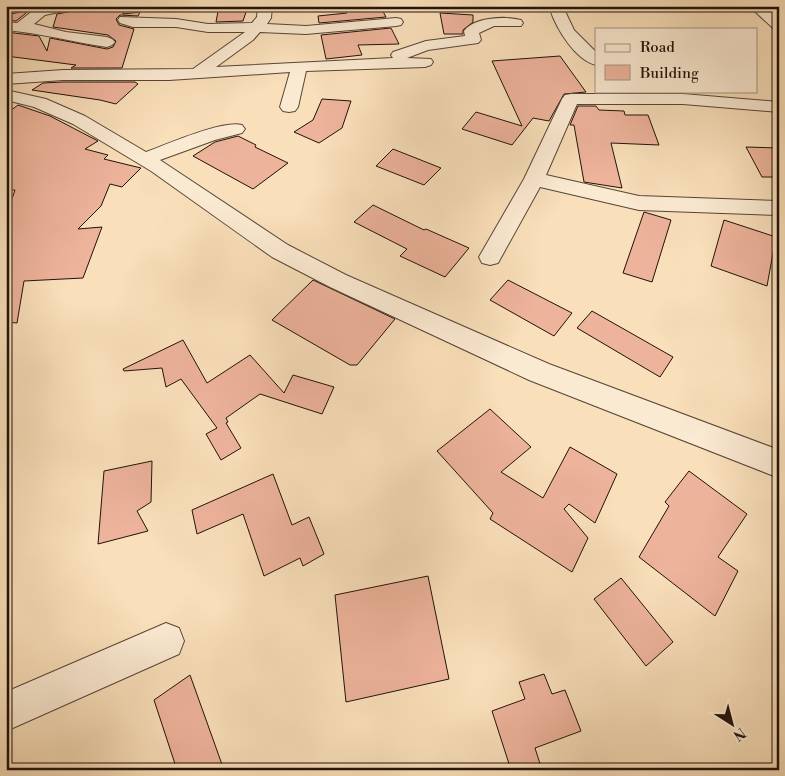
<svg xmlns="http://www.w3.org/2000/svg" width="785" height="776" font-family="'Libre Bodoni',serif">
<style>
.building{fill:#edb39b;stroke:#21120a}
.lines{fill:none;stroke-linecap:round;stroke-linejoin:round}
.minor-casing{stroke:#574536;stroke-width:2}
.minor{fill:#fbead2;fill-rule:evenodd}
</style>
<rect width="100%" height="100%" fill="#f9dfba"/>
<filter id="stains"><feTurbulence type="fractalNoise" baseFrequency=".004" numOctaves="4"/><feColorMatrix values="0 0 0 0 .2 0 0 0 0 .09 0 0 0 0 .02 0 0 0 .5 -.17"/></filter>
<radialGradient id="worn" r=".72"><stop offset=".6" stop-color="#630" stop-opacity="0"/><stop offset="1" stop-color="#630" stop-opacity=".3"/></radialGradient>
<path class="building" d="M92,6H124L123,14L140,12L138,16L120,15L116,19L119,25L134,29L122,68H71L76,65L6,56V32L39,36L47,51L50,38L107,49L113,47L116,41L108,35L53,27L57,14L73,11L76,8Z
M219,6H248L243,21L216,22Z
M344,6H380L386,17L319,23L318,16L347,13Z
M25,11L26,13L16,21L6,20V15Z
M440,13L473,15V22L463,30V34H444Z
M391,28L399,44L358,45L362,55L326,59L321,35Z
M560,56L586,92L564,94L549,121L533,118L512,145L462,129L476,112L522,126L492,61Z
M63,82H135L138,84L116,104L100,100L32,90L43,83Z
M322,99L351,101L342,128L319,143L294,132L313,120Z
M18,105L50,116L98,141L85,149L108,155L104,159L141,168L122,187L110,184L101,206L78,229L102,227L83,278L24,281L17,323L6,322V216L15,190H6V114Z
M578,106H596L599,110L624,111L625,115H648L659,145L611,143L622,188L584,182L574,125H570Z
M238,136L256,145L255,147L288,163L253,189L193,156L215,142Z
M746,147L779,148V177H762Z
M393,149L441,168L424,185L376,166Z
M373,205L424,230L426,229L469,248L445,277L400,256L407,249L354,222Z
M644,212L671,220L652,282L623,273Z
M724,220L776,237L767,286L711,266Z
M313,280L395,319L357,365H350L272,320Z
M508,280L572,313L554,336L490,300Z
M592,311L673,357L660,377L577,328Z
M183,340L207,383L250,355L284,393L293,375L334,387L322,414L260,394L226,418L228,422L226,423L241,448L221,460L206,434L217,428L181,379L166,387L162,368L124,371L123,369Z
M490,409L531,447L501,472L543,498L570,447L617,474L595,523L569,504L564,509L588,538L572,572L490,519L493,513L437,451Z
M152,461L151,502L137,511L148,531L98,544L104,471Z
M689,471L747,514L718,557L738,571L715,616L639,557L669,506L665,502Z
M273,474L292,525L309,517L324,554L303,566L300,558L264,576L243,514L197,534L192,510Z
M428,576L449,679L346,702L335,595Z
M621,578L673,642L646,666L594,599Z
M544,674L552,694L565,690L581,731L535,748L542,770H511L492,711L525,699L519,682Z
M190,675L224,770H177L154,700Z"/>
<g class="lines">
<g class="minor-casing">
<path id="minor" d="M47,6H75L73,9L45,15L34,24L66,32L107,37L112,39L115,42L112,45L107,47C73,42 40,33 6,30V22L17,23L35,9Z
M258,6H272L271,18L267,24L306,26L396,18L401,19L403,22L401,25L396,26L306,34L260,32L253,40L216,67L393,58L391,55L393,52L426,41L465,36L464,31C474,17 505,16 521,20L523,23L521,26H494L479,33L481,40L478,43L428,50L407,58L431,59L433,62L431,65L425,67L306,71L298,107L295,111L289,112L283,111L280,107L290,72L169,80H63L6,84V74L63,70L193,69L245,32H208L176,27H133L120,23L118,20L120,17L176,19L208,24L252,23L257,17Z
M552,6H566L564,9L574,30L596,52V65C575,60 556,28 550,9Z
M749,6H765L779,18V30L774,29Z
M6,90L46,99L85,116L146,152C168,144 222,120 242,125L245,129L242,133L215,140L160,160L288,245L346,275L549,364L779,450V478L529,380L330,287L272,257L151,171L73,124L34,107L6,100Z
M571,94H683L779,102V112L683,104H577L546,175L639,196L779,201V215L639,210L540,187L498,263L490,265L482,263L479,257L524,179L562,99L565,95Z
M166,623L179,628L184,641L179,654L6,731V692Z"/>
</g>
<use href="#minor" class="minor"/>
</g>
<rect width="785" height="776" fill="none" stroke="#f9dfba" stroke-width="25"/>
<rect x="8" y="8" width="770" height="761" fill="none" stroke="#21120a" stroke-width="2.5"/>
<rect x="12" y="12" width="760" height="751" fill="none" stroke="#21120a"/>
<rect x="595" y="28" width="162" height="65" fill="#fbead2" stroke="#a49482"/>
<rect x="605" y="44" width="25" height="8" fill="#fbead2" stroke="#a49482"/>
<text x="640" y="52" font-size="15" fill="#21120a">Road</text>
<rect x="605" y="65" width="25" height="15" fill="#edb39b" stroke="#a49482"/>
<text x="640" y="78" font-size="15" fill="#21120a">Building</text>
<g transform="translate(732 724) rotate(144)" stroke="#fbead2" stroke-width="4" paint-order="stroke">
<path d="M0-4L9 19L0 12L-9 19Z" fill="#21120a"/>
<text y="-8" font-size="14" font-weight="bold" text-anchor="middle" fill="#21120a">N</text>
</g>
<rect width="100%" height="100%" filter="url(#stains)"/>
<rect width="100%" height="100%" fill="url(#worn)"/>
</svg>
